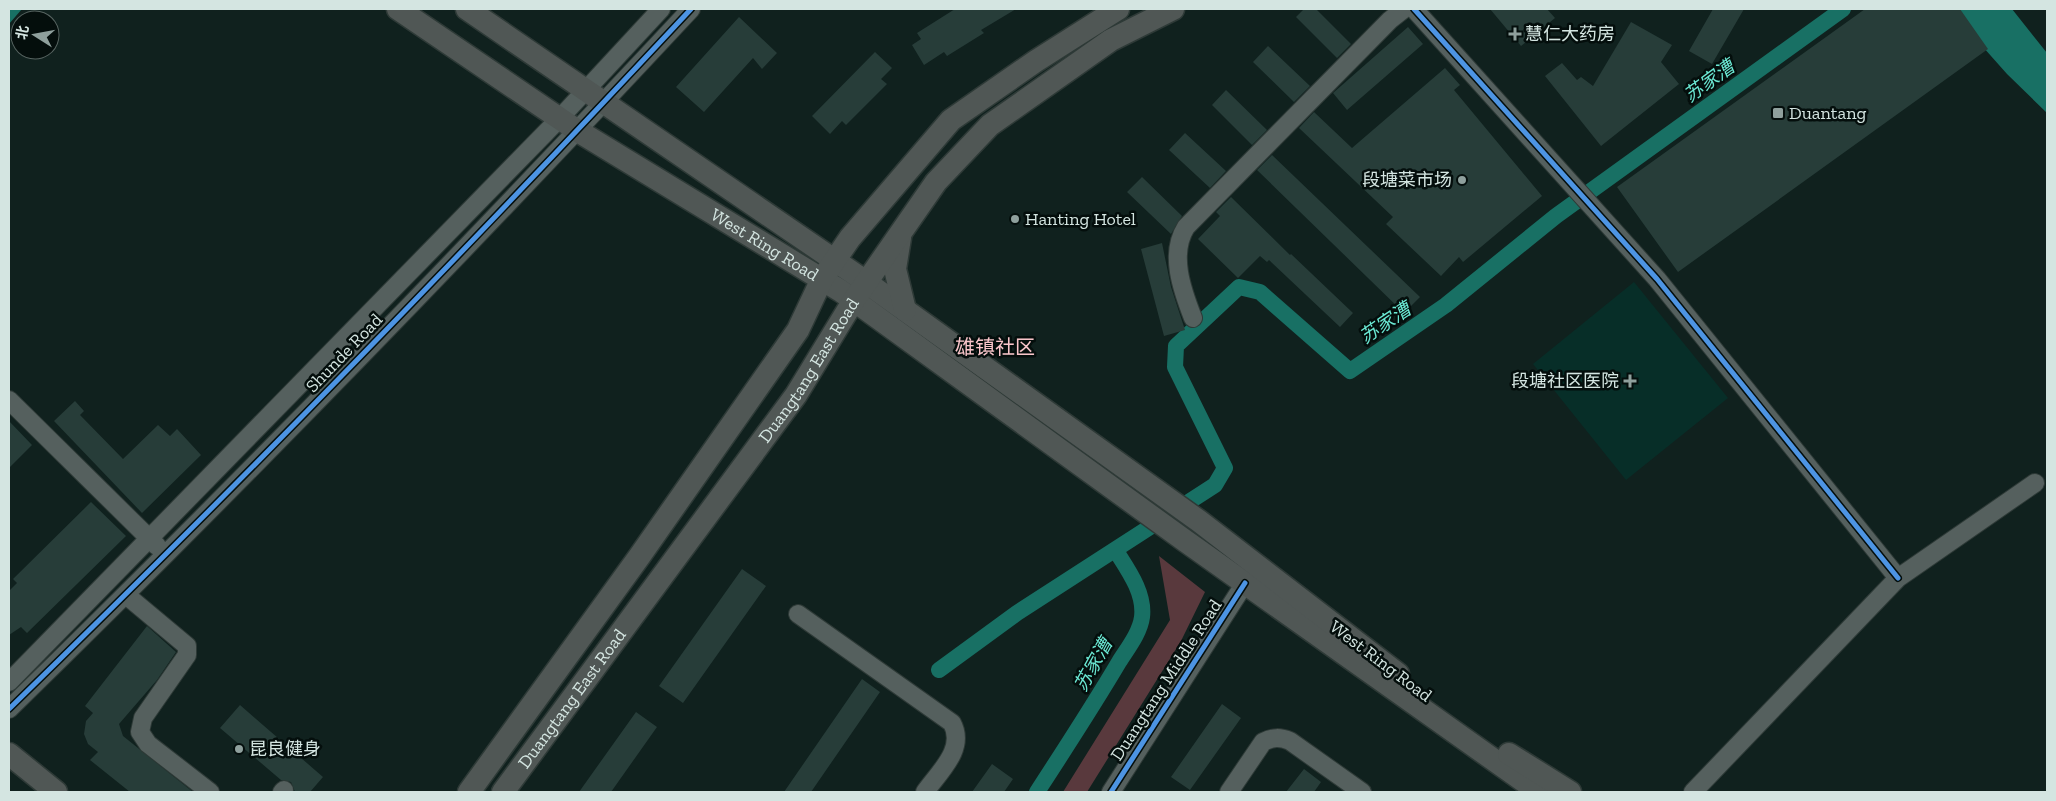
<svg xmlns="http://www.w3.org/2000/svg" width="2056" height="801" font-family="'Zilla Slab','Noto Sans SC',serif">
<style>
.built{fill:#072e28}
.green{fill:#59393d}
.water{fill:#187064}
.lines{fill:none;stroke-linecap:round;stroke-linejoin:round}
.canal{stroke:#187064;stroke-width:16}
.building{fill:#273d39}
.minor-casing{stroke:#2e3a37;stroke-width:20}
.major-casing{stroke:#2e3a37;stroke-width:25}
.minor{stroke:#55605e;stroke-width:18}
.major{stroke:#505755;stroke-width:22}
.cycleway-casing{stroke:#040e0c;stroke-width:8}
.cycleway{stroke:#4d94e3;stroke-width:5}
.poi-dot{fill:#8fa09d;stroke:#040e0c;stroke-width:2}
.labels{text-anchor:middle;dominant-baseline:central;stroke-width:5;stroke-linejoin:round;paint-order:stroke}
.poi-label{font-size:18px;fill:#d4e5e1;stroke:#040e0c;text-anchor:start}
.street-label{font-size:18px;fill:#d4e5e1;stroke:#040e0c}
.water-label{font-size:19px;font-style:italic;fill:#6be9d4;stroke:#040e0c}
.quarter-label{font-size:20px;fill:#f9c5ca;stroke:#040e0c}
</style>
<rect width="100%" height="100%" fill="#10211e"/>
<path class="built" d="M1634,282L1728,398L1626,480L1533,364Z"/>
<path class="green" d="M1159,556L1205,592L1181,641L1087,792H1063L1170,620Z"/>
<path class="water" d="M9,9H22L9,24Z
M1947,9H2012L2047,53V113L2007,74L1959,20Z"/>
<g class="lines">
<path class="canal" d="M939,670L1017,613L1215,485L1225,468L1175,367L1176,346L1239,287L1260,292L1350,371L1446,305L1556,216L1843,9
M1037,792C1065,749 1093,706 1119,662C1127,649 1140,633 1142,617C1145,593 1128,570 1116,551"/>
</g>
<path class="building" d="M955,9H1016L981,30L984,33L947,56L944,52L924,65L912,45L921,39L917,33Z
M1304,9H1316L1351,44L1337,58L1296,17Z
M1490,9H1547L1555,18L1521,46Z
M1713,9H1744L1712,64L1689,51Z
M1865,9H1960L1988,49L1678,272L1617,187Z
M739,17L777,53L762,69L753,58L704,112L676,87Z
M1631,22L1672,45L1661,62L1679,84L1601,146L1545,76L1562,63L1577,80L1581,77L1593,86Z
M1408,27L1423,44L1347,110L1333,93Z
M1268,46L1310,86L1294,102L1253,62Z
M875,52L892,68L881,79L887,84L846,125L842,121L830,134L812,116Z
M1445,68L1460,85L1454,90L1542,196L1463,262L1459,257L1441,276L1386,224L1393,217L1299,128L1314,112L1352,148Z
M1226,90L1267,130L1252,145L1212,105Z
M1185,133L1226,171L1210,188L1169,150Z
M1272,155L1420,297L1404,313L1257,170Z
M1142,177L1182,216L1171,234L1127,192Z
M1231,197L1290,255L1291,254L1353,313L1340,327L1269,260L1267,262L1260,256L1238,278L1198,239L1220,216L1216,212Z
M1162,243L1171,287L1185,330L1164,336L1141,249Z
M75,401L84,411L80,415L123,459L158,425L170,436L177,429L201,455L142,513L54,421Z
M9,421L32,445L9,468Z
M91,502L126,536L27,633L21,627L9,635V591L17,583L13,579Z
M742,569L766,586L683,703L659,686Z
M147,626L176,652L157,680L119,724L123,736L193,792H130L90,760L98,752L88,744L84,734L86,721L93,713L85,706Z
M862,679L880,692L811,792H784Z
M1222,704L1241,718L1190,790L1171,777Z
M240,705L323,777L310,792H295L291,782L281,780L220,728Z
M636,712L657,727L611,792H579Z
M992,764L1013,779L1004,792H972Z
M1304,769L1321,782L1314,792H1286Z"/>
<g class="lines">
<g class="minor-casing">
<path id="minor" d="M1414,9L1657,279L1898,578
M1193,318C1182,290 1169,254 1186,227L1390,20L1404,9
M9,400L157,546
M126,595L187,646V655L143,718L140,732L148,744L210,792
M798,614L952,723C966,749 939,772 925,792
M9,682L560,118L661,9
M9,709C242,482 469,247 691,9
M282,792L284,790
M1111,792L1245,583
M1229,792L1263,742C1273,737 1280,737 1290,741L1362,792
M1693,792L1898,578L2035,483"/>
</g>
<g class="major-casing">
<g id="major">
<path id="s1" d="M398,9L578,131L841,291L1184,540L1539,792"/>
<path d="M467,9L856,275L1199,521L1398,674"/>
<path d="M900,238L895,269L905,310"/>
<path d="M9,754L56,792"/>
<path d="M1509,754L1570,792"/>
<path d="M469,792L639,557L798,330L822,279L850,238L951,120L1036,61L1118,9"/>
<path id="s2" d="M503,792L796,395L854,300L936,182L990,125L1111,40L1173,9"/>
</g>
</g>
<use href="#minor" class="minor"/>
<use href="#major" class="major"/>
<g class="cycleway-casing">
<path id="cycleway" d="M1414,9L1657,279L1898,578
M9,709C242,482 469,247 691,9
M1111,792L1245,583"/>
</g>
<use href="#cycleway" class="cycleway"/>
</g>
<g class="poi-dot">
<path d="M1512.5 26.5h5v5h5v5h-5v5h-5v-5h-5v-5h5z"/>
<rect x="1772" y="107" width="12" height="12" rx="2.5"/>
<circle cx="1462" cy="180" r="5"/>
<circle cx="1015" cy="219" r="5"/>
<path d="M1627.5 373.5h5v5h5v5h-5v5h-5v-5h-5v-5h5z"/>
<circle cx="239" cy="749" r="5"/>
</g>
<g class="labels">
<g class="poi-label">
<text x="1525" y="34">慧仁大药房</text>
<text x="1789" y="113">Duantang</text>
<text x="1452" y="180" text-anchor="end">段塘菜市场</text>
<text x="1025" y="219">Hanting Hotel</text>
<text x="1619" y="381" text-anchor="end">段塘社区医院</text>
<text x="249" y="749">昆良健身</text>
</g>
<g class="street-label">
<text stroke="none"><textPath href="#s1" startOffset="436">West Ring Road</textPath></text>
<text transform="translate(344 353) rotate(-46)">Shunde Road</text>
<text stroke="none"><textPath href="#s2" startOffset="521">Duangtang East Road</textPath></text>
<text transform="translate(1381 661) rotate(37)">West Ring Road</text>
<text transform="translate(1166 680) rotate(-57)">Duangtang Middle Road</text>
<text stroke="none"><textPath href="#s2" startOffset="116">Duangtang East Road</textPath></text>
</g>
<g class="water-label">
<text transform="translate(1709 81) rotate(-36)">苏家漕</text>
<text transform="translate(1385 323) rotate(-34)">苏家漕</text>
<text transform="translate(1093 665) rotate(-61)">苏家漕</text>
</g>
<g class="quarter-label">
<text x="995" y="347">雄镇社区</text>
</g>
</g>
<rect width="2056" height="801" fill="none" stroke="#d4e5e1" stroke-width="20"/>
<g transform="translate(35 35) rotate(281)"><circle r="24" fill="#040e0c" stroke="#576461"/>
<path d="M0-4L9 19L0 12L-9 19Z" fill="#8fa09d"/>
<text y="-8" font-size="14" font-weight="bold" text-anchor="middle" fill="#d4e5e1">北</text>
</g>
</svg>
